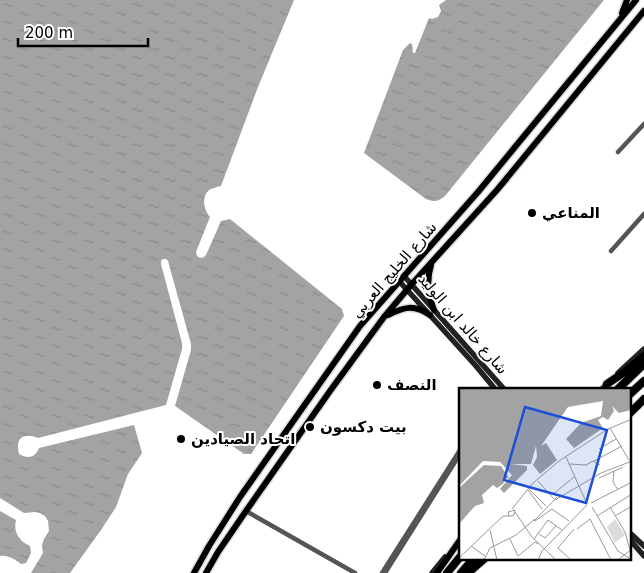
<svg xmlns="http://www.w3.org/2000/svg" width="644" height="573" font-family="'DejaVu Sans',Vazirmatn,sans-serif">
<style>
.water{fill:url(#water-ripples)}
.lines{fill:none;stroke-linecap:round;stroke-linejoin:round}
.primary-casing{stroke:#dbdbdb;stroke-width:9}
.motorway-casing{stroke:#dbdbdb;stroke-width:10}
.minor{stroke:#555;stroke-width:4.5}
.secondary{stroke:#222;stroke-width:5.5}
.primary{stroke:#000;stroke-width:6}
.motorway{stroke:#000;stroke-width:8}
.poi-dot{fill:#000;stroke:#fff;stroke-width:2}
.labels{text-anchor:middle;dominant-baseline:central;stroke-width:4;stroke-linejoin:round;paint-order:stroke}
.poi-label{font-size:15px;font-weight:bold;fill:#000;stroke:#fff;text-anchor:start}
.street-label{font-size:15px;fill:#000;stroke:#fff}
.inset-road{fill:none;stroke:#999;stroke-width:1}
.view{fill:#1d4ed8;fill-opacity:0.15;stroke:#1d4ed8;stroke-width:2.5}
.inset-edge{fill:none;stroke:#000;stroke-width:2.5}
</style>
<defs>
<pattern id="water-ripples" width="26" height="14" patternUnits="userSpaceOnUse" patternTransform="scale(1.25)"><rect width="26" height="14" fill="#a3a3a3"/><path d="M2 4q2-2 4 0t4 0M15 11q2-2 4 0t4 0" fill="none" stroke="#8b8b8b"/></pattern>
</defs>
<rect width="100%" height="100%" fill="#fff"/>
<path class="water" d="M0,0H294L258,87L221,186C217,187 212,188 209,190C201,197 204,210 210,217L196,252L197,256L200,258L204,257L206,255L221,221L230,219L342,309L344,316L253,451L251,454H244L175,406L191,350V344L168,261L166,259H163L161,261V264L182,343V349L166,405L38,438C23,432 15,438 19,454C28,459 35,458 39,448L134,425L142,453L128,474L116,507L101,530L70,573H31L43,553L42,545L44,539L49,531L48,521L45,516L40,513L35,512L24,513L0,498Z
M446,0H604L445,196C438,202 434,202 426,199L364,153L403,50L410,43L412,44L413,53H415L429,18L432,19L438,17L441,11L439,5Z
M0,511L16,520C13,532 19,541 30,546L31,553L26,563L21,564C14,559 9,555 0,556Z"/>
<g class="lines">
<g class="primary-casing">
<path id="primary" d="M622,13L627,0
M431,265C426,281 428,295 434,310
M388,315C404,307 414,304 430,315
M194,573L209,546L240,497L360,326L478,192L636,0
M206,573L218,552L246,511L330,391L384,317L411,285L497,190L644,11
M437,573L460,540"/>
</g>
<g class="motorway-casing">
<path id="motorway" d="M607,384L626,371L644,356
M618,389L644,364
M630,394L644,381
M630,413L644,399
M447,573L460,557
M461,573L473,559
M468,573L484,559"/>
</g>
<path class="minor" d="M618,152L644,124
M611,251L644,214
M246,511L355,573
M382,573L460,450
M385,573L460,454"/>
<path class="secondary" d="M404,276L504,389
M399,281L476,366L495,389
M618,373L644,349
M602,389L610,381
M630,533L644,546
M630,540L644,556
M432,573L445,557"/>
<use href="#primary" class="primary"/>
<use href="#motorway" class="motorway"/>
</g>
<g class="poi-dot">
<circle cx="532" cy="213" r="5"/>
<circle cx="377" cy="385" r="5"/>
<circle cx="310" cy="427" r="5"/>
<circle cx="181" cy="439" r="5"/>
</g>
<g class="labels">
<g class="poi-label">
<text x="542" y="213">المناعي</text>
<text x="387" y="385">النصف</text>
<text x="320" y="427">بيت دكسون</text>
<text x="191" y="439">اتحاد الصيادين</text>
</g>
<g class="street-label">
<text transform="translate(394 270) rotate(-49)">شارع الخليج العربي</text>
<text transform="translate(463 324) rotate(49)">شارع خالد ابن الوليد</text>
</g>
</g>
<g transform="translate(459 388)">
<rect width="172" height="172" fill="#fff"/>
<path d="M156,131L166,147L156,155L148,139Z" fill="#dcdcdc"/>
<path d="M0,0H172V22L160,25L153,18L155,23L149,32L144,29L139,32L144,40L115,60L107,51L122,35L142,28L144,13L109,19L82,58L87,55L98,72L81,86L74,77L78,69L77,58L72,76H52L68,78V82L45,105L41,101L53,87L41,74L24,73L0,98ZM25,77L42,78L50,90H44L45,95L38,100L34,97L23,107L25,115L16,118L0,136V100Z" fill="#a3a3a3"/>
<path class="inset-road" d="M151,40L170,72M140,61L157,51M107,69L128,116M135,73L163,58M111,76L127,77L134,73L141,77M155,83L154,94L159,102M140,90L164,79M79,93L95,111M70,101L87,118M69,102L83,121M93,107L115,89M96,112L142,85L173,73M132,115L173,94M133,119L159,163L173,172M151,119L166,144L171,162M53,121L73,96L100,73L149,41L173,31M93,121L110,133M56,124L73,149L97,172M138,128L173,106M156,128L173,118M75,133L98,109M76,133L93,121M118,141L131,131L152,172M31,142L38,172M80,146L86,150L97,138M51,151L59,168L76,154L79,156M75,151L89,132L103,142M12,158L26,168M0,170L42,130L45,128H52L55,127L56,122L49,124L50,128M25,172L31,160L57,147L76,131M79,172L83,163L128,117M112,172L99,160L115,141M159,172L173,161"/>
<path class="view" d="M66,19L148,42L127,115L45,92Z"/>
<rect width="172" height="172" class="inset-edge"/>
</g>
<path d="M18 38v8h130v-8" fill="none" stroke="#000000" stroke-width="2.5"/>
<text x="25" y="38" font-size="15" fill="#000000" stroke="#ffffff" stroke-width="4" paint-order="stroke">200 m</text>
</svg>
